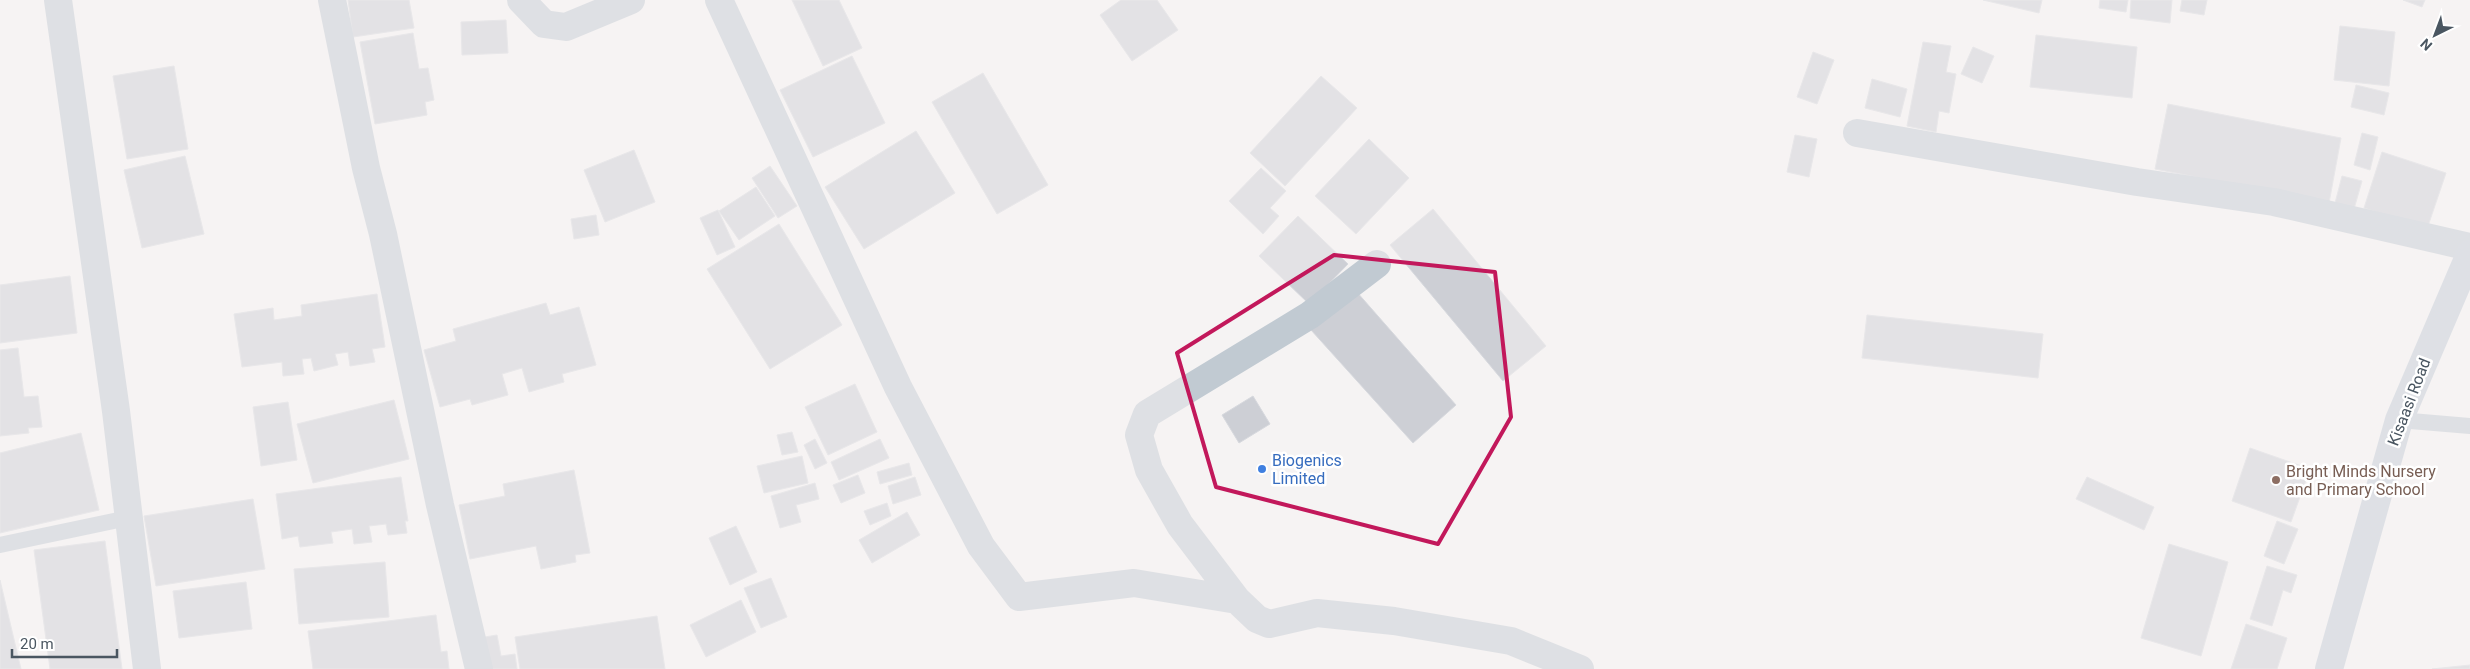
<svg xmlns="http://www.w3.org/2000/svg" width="2470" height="669" font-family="Roboto,sans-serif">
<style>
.building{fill:#cdcfd5;stroke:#d7d9de}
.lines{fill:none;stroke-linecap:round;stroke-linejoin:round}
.service{stroke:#c1cad2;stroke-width:16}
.minor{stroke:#c1cad2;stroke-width:28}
.secondary{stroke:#c1cbd6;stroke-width:28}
.marked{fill:none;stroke:#c2185b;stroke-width:4;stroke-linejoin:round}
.shop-dot{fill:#3f7fe0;stroke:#fff;stroke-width:2}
.education-dot{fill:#8d6e63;stroke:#fff;stroke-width:2}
.labels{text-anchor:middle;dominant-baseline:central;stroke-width:5;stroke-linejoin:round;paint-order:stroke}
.street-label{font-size:16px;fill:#4a5661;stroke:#fff}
.shop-label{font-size:16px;fill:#366cbe;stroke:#fff;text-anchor:start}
.education-label{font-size:16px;fill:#785e54;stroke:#fff;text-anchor:start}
</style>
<rect width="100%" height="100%" fill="#f5f3f3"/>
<path class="building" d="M348,0H409L414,28L353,37Z
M792,0H839L862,48L823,66Z
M1121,0H1157L1178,30L1132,61L1100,15Z
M1983,0H2042L2039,13Z
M2100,0H2128L2126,12L2099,8Z
M2131,0H2172L2170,23L2130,18Z
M2182,0H2207L2204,15L2180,11Z
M2403,0H2425L2422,7Z
M506,20L508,53L462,55L461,22Z
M2340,26L2395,32L2389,86L2334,80Z
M413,33L419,69L428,68L434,100L425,102L427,115L375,124L360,42Z
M2036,35L2137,47L2132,98L2030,87Z
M1923,42L1951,46L1946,72L1956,74L1949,113L1939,111L1936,132L1907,126Z
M1973,47L1994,56L1982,83L1961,74Z
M1813,52L1834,60L1817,104L1797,97Z
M852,56L885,123L813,157L780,90Z
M174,66L188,149L127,159L113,76Z
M983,73L1048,185L997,214L932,102Z
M1321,76L1357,108L1285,186L1250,153Z
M1872,79L1907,89L1900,117L1865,108Z
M2356,85L2389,93L2384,115L2351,107Z
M2168,104L2341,138L2329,203L2155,169Z
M916,131L955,193L864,249L825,187Z
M2362,133L2378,137L2370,170L2354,165Z
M1795,135L1817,139L1809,177L1787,172Z
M1369,139L1409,178L1356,234L1315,196Z
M634,150L655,202L605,222L584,170Z
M2382,152L2446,173L2427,229L2364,208Z
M185,156L204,234L142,248L124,170Z
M770,166L797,206L778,218L752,178Z
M1261,168L1286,191L1270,208L1279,216L1263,234L1229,201Z
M2342,176L2362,181L2352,216L2333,211Z
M756,187L775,216L739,240L719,211Z
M1433,209L1546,346L1503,381L1390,245Z
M718,210L735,247L717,255L700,218Z
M596,215L599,235L574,239L571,219Z
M1298,216L1348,264L1309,304L1259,256Z
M779,224L842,325L770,369L707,269Z
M70,276L77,333L0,343V285Z
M1356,291L1456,405L1413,443L1311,330Z
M377,294L385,347L372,349L375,362L350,366L348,352L335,354L338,365L314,371L311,358L302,359L304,374L283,376L282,362L242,367L234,314L273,308L274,320L302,316L301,305Z
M546,303L550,315L579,307L596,365L562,374L564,382L529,392L522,368L502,374L508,395L472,405L470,399L440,407L424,350L456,341L453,329Z
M1867,315L2043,334L2038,378L1862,358Z
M18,348L24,397L38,396L42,427L28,428L29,433L0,436V350Z
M855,384L877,432L828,455L805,407Z
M1253,396L1270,424L1239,443L1222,415Z
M394,400L409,459L313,483L297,424Z
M288,402L297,460L261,466L253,407Z
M792,432L798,452L782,455L777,435Z
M81,433L99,510L0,533V453Z
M815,439L827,463L815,469L804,445Z
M880,439L889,458L839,480L831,462Z
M2250,448L2310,469L2291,522L2232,501Z
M802,456L808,483L764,493L757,466Z
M909,463L912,475L880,484L877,472Z
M574,470L590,553L575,555L576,562L541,569L536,546L470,559L459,505L505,496L503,484Z
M858,475L865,493L841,503L833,485Z
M401,477L408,521H405L407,533L388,535L386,524L369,526L372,542L354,544L352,529L331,532L333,543L300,547L298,536L282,539L276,494Z
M915,477L921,495L893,504L888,486Z
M2087,477L2154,507L2144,530L2076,499Z
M815,483L819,499L796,505L801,522L780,528L771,496Z
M253,499L265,569L156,586L144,516Z
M887,503L891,516L870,525L864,511Z
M907,512L920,535L872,563L859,540Z
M2277,521L2298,529L2284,564L2264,556Z
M736,526L757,572L730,585L709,538Z
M105,541L122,669H50L34,550Z
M2169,544L2228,562L2201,656L2141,638Z
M385,562L389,617L299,624L294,569Z
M2267,566L2297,575L2291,593L2283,590L2272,626L2250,619Z
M771,578L787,617L761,628L744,588Z
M0,580L21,669H0Z
M246,582L252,629L179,638L173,591Z
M741,600L756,632L706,657L690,625Z
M436,615L441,652L447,651L449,669H313L308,631Z
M657,616L665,669H520L515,637Z
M2246,624L2287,638L2277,669H2231Z
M497,635L501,656L515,654L517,669H489L485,637Z
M2470,665V669H2432Z"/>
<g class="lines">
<path class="service" d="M2399,420L2470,426
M0,545L128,518"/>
<path class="minor" d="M58,0L116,411L147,669
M332,0L366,168L383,234L440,505L479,669
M521,0L544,24L566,27L631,0
M719,0L898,387L981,546L1019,597L1134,583L1237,600
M1857,133L2137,182L2274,202L2470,247
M1377,264L1310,315L1147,414L1139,435L1149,470L1180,525L1237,600L1257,619L1269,624L1317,613L1394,621L1511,641L1580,669"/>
<path class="secondary" d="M2329,669L2399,420L2470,254"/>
</g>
<path d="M0 0H2470V669H0ZM1334,255L1495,272L1511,417L1438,544L1216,487L1177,353Z" fill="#f5f3f3" fill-opacity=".55" fill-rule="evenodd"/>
<path class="marked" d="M1334,255L1495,272L1511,417L1438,544L1216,487L1177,353Z"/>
<circle class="shop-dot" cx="1262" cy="469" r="5"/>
<circle class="education-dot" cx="2276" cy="480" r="5"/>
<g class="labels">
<g class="street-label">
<text transform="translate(2409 402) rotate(-69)">Kisaasi Road</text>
</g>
<g class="shop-label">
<text x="1272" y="460">Biogenics<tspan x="1272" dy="18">Limited</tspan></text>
</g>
<g class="education-label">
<text x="2286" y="471">Bright Minds Nursery<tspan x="2286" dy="18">and Primary School</tspan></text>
</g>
</g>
<g transform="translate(2435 35) rotate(222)" stroke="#ffffff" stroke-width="4" paint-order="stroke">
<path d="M0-4L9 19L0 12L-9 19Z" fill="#4a5661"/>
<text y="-8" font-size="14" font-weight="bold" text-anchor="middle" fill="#4a5661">N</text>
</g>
<path d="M12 649v8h105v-8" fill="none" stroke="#4a5661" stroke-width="2.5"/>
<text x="20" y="649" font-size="15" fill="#4a5661" stroke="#ffffff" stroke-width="4" paint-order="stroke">20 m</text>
</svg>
